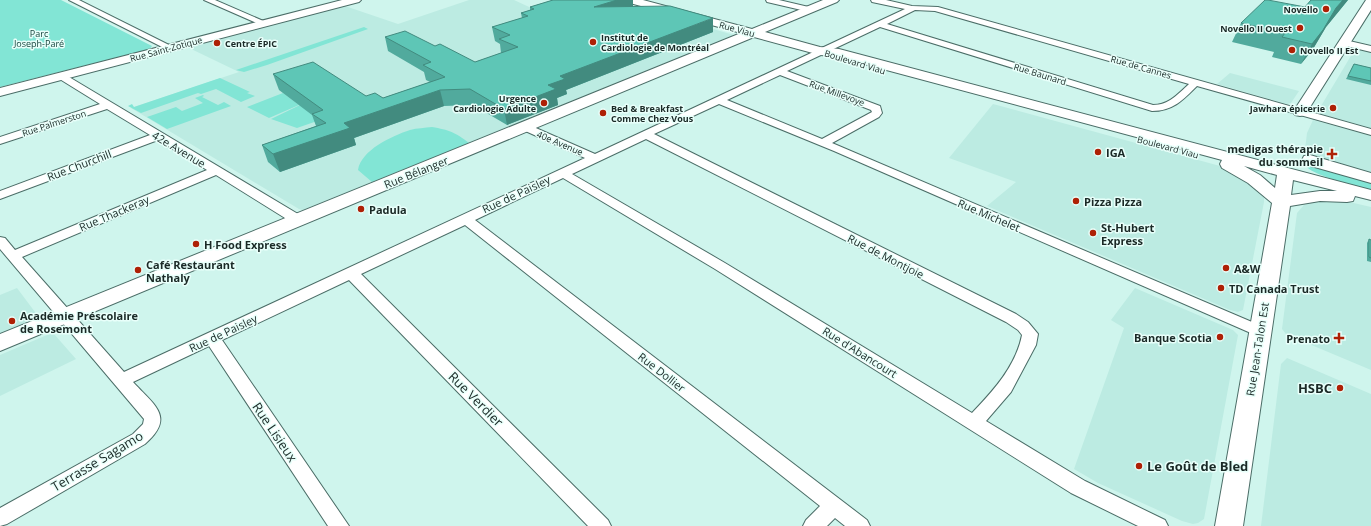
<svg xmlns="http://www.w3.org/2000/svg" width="1371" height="526" font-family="'Open Sans',sans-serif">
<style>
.built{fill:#bcebe2}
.green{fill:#82e5d5}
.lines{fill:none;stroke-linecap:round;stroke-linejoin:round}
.street-casing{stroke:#4b6d67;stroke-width:2}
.secondary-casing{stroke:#4b6d67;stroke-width:2}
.street{fill:#fff;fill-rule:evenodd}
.secondary{fill:#fff;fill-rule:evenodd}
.wall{fill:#51aa9d}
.shaded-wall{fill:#428b7f}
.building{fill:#5ec6b6;stroke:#428b7f}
.poi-dot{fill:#ae2005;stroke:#e8fffa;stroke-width:1.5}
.labels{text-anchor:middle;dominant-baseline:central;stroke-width:3;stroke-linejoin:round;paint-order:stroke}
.far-poi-label{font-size:9px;font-weight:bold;fill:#1a2926;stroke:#e8fffa;text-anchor:end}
.far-street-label{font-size:9px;fill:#1a2926;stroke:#e8fffa}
.far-park-label{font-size:9px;fill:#16453e;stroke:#e8fffa}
.poi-label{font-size:11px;font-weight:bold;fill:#1a2926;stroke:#e8fffa;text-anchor:start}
.street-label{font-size:11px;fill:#1a2926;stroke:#e8fffa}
.near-poi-label{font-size:13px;font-weight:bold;fill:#1a2926;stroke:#e8fffa;text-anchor:end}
.near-street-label{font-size:13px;fill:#1a2926;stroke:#e8fffa}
</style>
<rect width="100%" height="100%" fill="#cff5ed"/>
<path class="built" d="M469,0H514L540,12L611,0L734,35L303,210L299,209L131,108L239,72L187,47L345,6L398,24Z
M1355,49L1371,52V128L1322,114L1318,111Z
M1230,73L1299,91L1291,103L1287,104L1217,84Z
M993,104L1220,166L1238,174L1260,191L1264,197V202L1243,310L1238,312L1230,310L987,206L1016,182L949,158Z
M1313,120L1371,136V174L1306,152L1305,150L1307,133Z
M1317,201H1345L1371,207V370L1290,336L1286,334L1282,329L1297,213L1304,205Z
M17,288L38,316L33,320L0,334V295Z
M1135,288L1233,330L1238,335L1204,519L1198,523L1193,524L1182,521L1098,483L1074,469L1124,328L1111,320Z
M54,334L76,359L0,396V355L47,335Z
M1287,358L1371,394V526H1261L1281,364Z"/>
<path class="green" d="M0,0H61L152,46L150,49L0,87Z
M364,27L368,29L267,65L244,72L236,70Z
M220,78L250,92L247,93L255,96L241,102L216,89L201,94L198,93L141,113L128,106L132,104L134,107Z
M283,93L299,105L269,118L247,107Z
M203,95L204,96L202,97L218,105L224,102L231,106L167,129L147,117L176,107L182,111L203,103L195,98Z
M300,105L320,120L297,128L271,119Z
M432,127C449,130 455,132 469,143L372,182L358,170C361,150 392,136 410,130C417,128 425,128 432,127Z
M1306,165L1371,182V190C1359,187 1307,174 1306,165Z"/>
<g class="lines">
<g class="street-casing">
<path id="street" d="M69,0H79L175,48L174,50H168Z
M204,0H215L268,23L267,25H261Z
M766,0H779L813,8L814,10L810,12L767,2Z
M871,0H886L912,6L938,7L1371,129V135L1197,86C1183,100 1173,111 1152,111L880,27L787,71L880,106L882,113L879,117L832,143L1266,328L1268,332L1266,336L1260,337L834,151L719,104L654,134L1016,314L1028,322L1038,334L1036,345L1011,392L986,421L1085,481L1165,520L1168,526H1138L1071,493L715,269L563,178L475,220L867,520L870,526H845L835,518L827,526H803L806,520L820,506L465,225L361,274L608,520L611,526H588L349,280L222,340L349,526H328L209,346L133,382C154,405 176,417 145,444L7,524L0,526V508L133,434L143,424L144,419L0,249V237L5,238L15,250L207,170L158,140L0,199V191L150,135L107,109L0,144V137L100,104L58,78L56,76L58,74H64L303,217L304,220L303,223H293L216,175L22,257L124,372L585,158L521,129L520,127L521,125H529L595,154L905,9L872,2ZM915,10L935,11L1189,84C1178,94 1169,105 1153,105L887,24ZM780,75L871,110L872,112L822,139L727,100ZM646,139L1006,322L1018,330L1022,335C1016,366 993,391 972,413L725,263L572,174Z
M1345,40L1371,46V52L1342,45L1341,43Z"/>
</g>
<g class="secondary-casing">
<path id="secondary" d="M342,0H361L359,2L0,96V88Z
M624,0H643L752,29L823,0H839L837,2L765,32L820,47L839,49L1371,190V200L1355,196L1353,201L1347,202L1320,201L1290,206L1243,526H1215L1272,203L1248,183L1222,168L1220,164L1222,160L834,56L820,55L754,37L0,351V334L741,33L626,2ZM1244,166L1277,175L1275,188L1260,175ZM1293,180L1337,191H1320L1291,195Z
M1366,0H1371V10L1305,115L1300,116L1295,115L1293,112Z
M1310,155L1371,173V183L1304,164L1302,160L1304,156Z"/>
</g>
<use href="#street" class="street"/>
<use href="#secondary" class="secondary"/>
</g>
<path class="wall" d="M553,0H633V7L713,32L566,90L567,94L557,98L558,105L507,125L473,105L444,106L354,138L356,145L280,172L268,162L262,145L316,126L312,115L279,90L273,74L366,96L383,98L430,82L426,80L424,72L388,51L385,37L435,46L475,62L501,53L500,44L495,41L492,27L522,18L521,13L530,10V7Z
M1311,0H1348L1326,27L1313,49L1301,64L1272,57L1274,52L1232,42L1241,23L1305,7Z
M1354,64L1371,68V85L1346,79Z
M1369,239L1371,240V262L1367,261V243Z"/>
<path class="shaded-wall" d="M617,0H633V9L594,7Z
M1343,0H1348L1326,27L1313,49L1301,64L1312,44L1336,8Z
M713,18V32L566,90L567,94L557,98L558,105L507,125L504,109L560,76Z
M440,90L444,106L354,138L356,145L280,172L273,154L344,123Z"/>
<path class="building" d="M553,0H617L594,7L670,6L713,18L560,76L565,79L548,85L556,89L504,109L470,89L440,90L344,123L350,128L273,154L262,145L326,123L312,114L323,110L273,74L313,62L366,96L375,93L383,98L445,77L423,65L431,62L385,37L405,31L435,46L440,44L475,62L518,47L499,39L510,35L492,27L528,16L521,13L534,9L530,7Z
M1265,0H1268L1305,7L1311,0H1343L1336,8L1323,30L1312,44L1282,37L1285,33L1241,23Z
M1354,64L1371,68V81L1348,76Z
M1369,239L1371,240V258L1369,257Z"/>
<g class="poi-dot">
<circle cx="1326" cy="9" r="4"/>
<circle cx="1300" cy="28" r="4"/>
<circle cx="593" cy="42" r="4"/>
<circle cx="217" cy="43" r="4"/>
<circle cx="1292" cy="50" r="4"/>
<circle cx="544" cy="103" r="4"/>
<circle cx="1333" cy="108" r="4"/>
<circle cx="603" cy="113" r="4"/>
<circle cx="1098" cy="152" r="4"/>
<path d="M1330 148h4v4h4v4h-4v4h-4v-4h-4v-4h4z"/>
<circle cx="1076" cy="201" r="4"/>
<circle cx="361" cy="209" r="4"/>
<circle cx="1093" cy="233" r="4"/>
<circle cx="196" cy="244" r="4"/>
<circle cx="1226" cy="268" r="4"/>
<circle cx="138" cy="270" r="4"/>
<circle cx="1221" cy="288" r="4"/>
<circle cx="12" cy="321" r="4"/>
<circle cx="1220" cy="337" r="4"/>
<path d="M1337 332h4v4h4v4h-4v4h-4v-4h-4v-4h4z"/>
<circle cx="1340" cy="388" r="4"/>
<circle cx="1139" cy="466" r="4"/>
</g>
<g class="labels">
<g class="far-poi-label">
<text x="1318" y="9">Novello</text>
<text x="1292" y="28">Novello II Ouest</text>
<text x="601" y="37" text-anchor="start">Institut de<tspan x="601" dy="10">Cardiologie de Montréal</tspan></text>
<text x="225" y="43" text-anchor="start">Centre ÉPIC</text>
<text x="1300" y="50" text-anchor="start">Novello II Est</text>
<text x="536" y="98">Urgence<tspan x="536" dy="10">Cardiologie Adulte</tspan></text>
<text x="611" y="108" text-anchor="start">Bed &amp; Breakfast<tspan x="611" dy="10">Comme Chez Vous</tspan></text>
<text x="1325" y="108">Jawhara épicerie</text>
</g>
<g class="far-street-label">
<text transform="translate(737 29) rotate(15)">Rue Viau</text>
<text transform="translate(166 49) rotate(-15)">Rue Saint-Zotique</text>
<text transform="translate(855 62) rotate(17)">Boulevard Viau</text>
<text transform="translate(1141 67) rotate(16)">Rue de Cannes</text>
<text transform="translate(1040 74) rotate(17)">Rue Baunard</text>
<text transform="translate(837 93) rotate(20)">Rue Millevoye</text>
<text transform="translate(54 123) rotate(-18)">Rue Palmerston</text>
<text transform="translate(560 143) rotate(23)">40e Avenue</text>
<text transform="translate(1168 147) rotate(15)">Boulevard Viau</text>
</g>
<g class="far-park-label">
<text x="39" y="33">Parc<tspan x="39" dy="10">Joseph-Paré</tspan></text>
</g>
<g class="poi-label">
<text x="1323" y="148" text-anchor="end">medigas thérapie<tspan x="1323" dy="13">du sommeil</tspan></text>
<text x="1106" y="152">IGA</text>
<text x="1084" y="201">Pizza Pizza</text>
<text x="369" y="209">Padula</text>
<text x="1101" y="227">St-Hubert<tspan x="1101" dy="13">Express</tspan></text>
<text x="204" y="244">H Food Express</text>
<text x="146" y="264">Café Restaurant<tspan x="146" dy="13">Nathaly</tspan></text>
<text x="1234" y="268">A&amp;W</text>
<text x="1229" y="288">TD Canada Trust</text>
<text x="20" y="315">Académie Préscolaire<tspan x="20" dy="13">de Rosemont</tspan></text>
<text x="1212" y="337" text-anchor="end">Banque Scotia</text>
<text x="1330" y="338" text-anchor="end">Prenato</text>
</g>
<g class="street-label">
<text transform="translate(179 149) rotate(31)">42e Avenue</text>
<text transform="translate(79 165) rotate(-21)">Rue Churchill</text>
<text transform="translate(416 172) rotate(-22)">Rue Bélanger</text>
<text transform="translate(516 194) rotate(-25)">Rue de Paisley</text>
<text transform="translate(114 213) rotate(-23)">Rue Thackeray</text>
<text transform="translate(989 215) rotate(23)">Rue Michelet</text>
<text transform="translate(886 256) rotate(27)">Rue de Montjoie</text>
<text transform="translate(223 333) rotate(-25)">Rue de Paisley</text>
<text transform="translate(1257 349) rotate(-81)">Rue Jean-Talon Est</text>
<text transform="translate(860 352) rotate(32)">Rue d'Abancourt</text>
<text transform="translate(662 372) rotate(38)">Rue Dollier</text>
</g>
<g class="near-poi-label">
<text x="1332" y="388">HSBC</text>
<text x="1147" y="466" text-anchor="start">Le Goût de Bled</text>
</g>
<g class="near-street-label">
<text transform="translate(476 399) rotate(45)">Rue Verdier</text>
<text transform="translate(275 432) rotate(56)">Rue Lisieux</text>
<text transform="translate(97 461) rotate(-31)">Terrasse Sagamo</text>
</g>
</g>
</svg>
